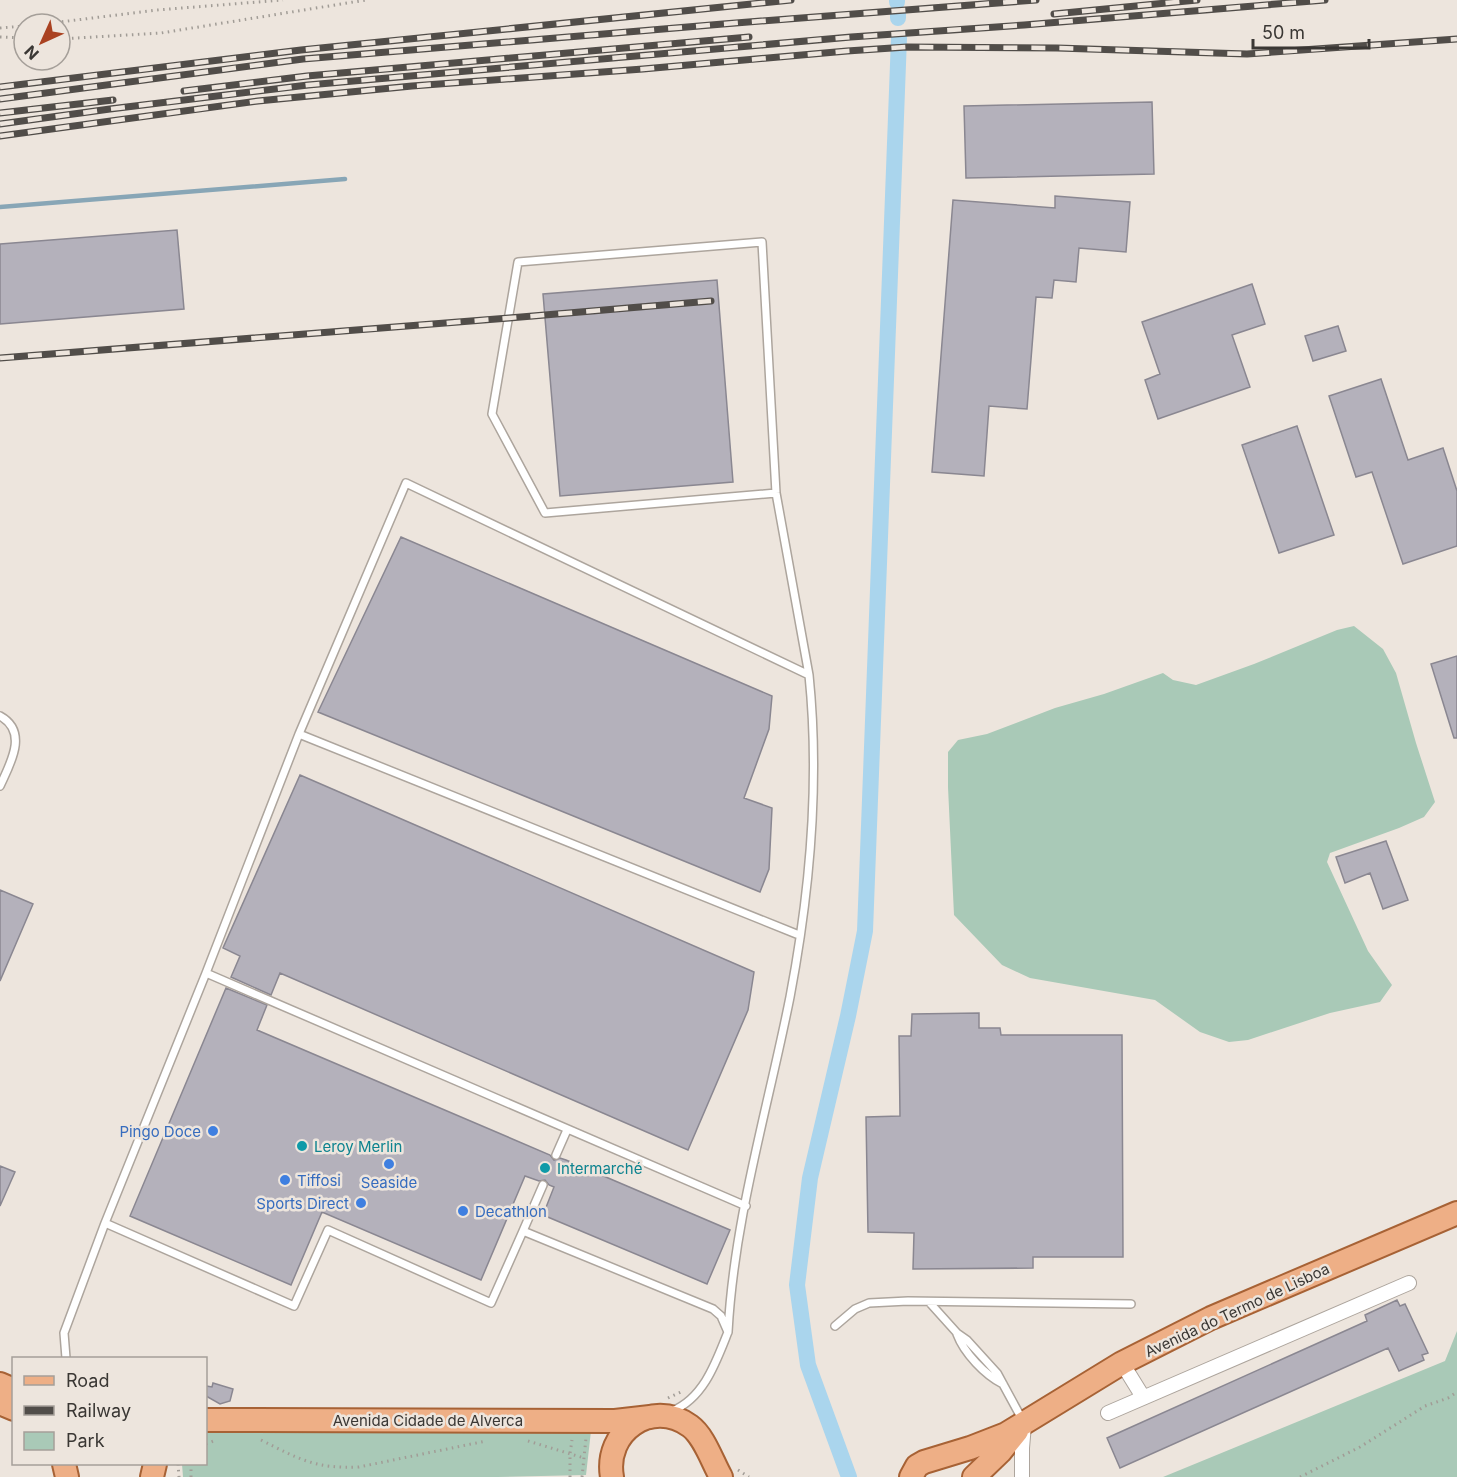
<svg xmlns="http://www.w3.org/2000/svg" width="1457" height="1477" font-family="Inter,sans-serif">
<style>
.green{fill:#a9c9b7}
.lines{fill:none;stroke-linecap:round;stroke-linejoin:round}
.stream{stroke:#88a6b6;stroke-width:4.5}
.canal{stroke:#aad5ed;stroke-width:16}
.building{fill:#b4b1bb;stroke:#8a8791;stroke-width:1.5}
.lane-casing{stroke:#ada59d;stroke-width:10}
.street-casing{stroke:#ada59d;stroke-width:16}
.primary-casing{stroke:#a76235;stroke-width:26}
.path{stroke:#a19c96;stroke-width:3;stroke-dasharray:1.5 4.5;stroke-linecap:butt}
.lane{stroke:#fff;stroke-width:7}
.street{stroke:#fff;stroke-width:14}
.primary{stroke:#eeaf86;stroke-width:22}
.rail-casing{stroke:#514d49;stroke-width:7}
.rail{stroke:#ede5dd;stroke-width:4.5;stroke-dasharray:14;stroke-linecap:butt}
.shop-dot{fill:#3f7fe0;stroke:#ede5dd;stroke-width:2}
.culture-dot{fill:#0f9aa8;stroke:#ede5dd;stroke-width:2}
.labels{text-anchor:middle;dominant-baseline:central;stroke-width:5;stroke-linejoin:round;paint-order:stroke}
.shop-label{font-size:15px;fill:#366cbe;stroke:#ede5dd;text-anchor:end}
.culture-label{font-size:15px;fill:#0d838f;stroke:#ede5dd;text-anchor:start}
.street-label{font-size:15px;fill:#3a3734;stroke:#ede5dd}
</style>
<rect width="100%" height="100%" fill="#ede5dd"/>
<path class="green" d="M1354,626L1383,649L1396,673L1416,743L1435,802L1424,817L1399,828L1330,853L1327,862L1368,951L1392,985L1380,1002L1330,1013L1248,1040L1229,1042L1200,1032L1155,1000L1030,978L1002,965L954,915L948,787V752L958,740L987,734L1055,708L1104,694L1163,673L1173,680L1196,685L1254,664L1337,630Z
M1457,1331V1477H1163L1445,1361Z
M206,1429L591,1431L586,1475L497,1477H183L182,1464H206Z"/>
<g class="lines">
<path class="stream" d="M0,207L345,179"/>
<path class="canal" d="M897,2V0
M898,14V18
M849,1477L808,1365L797,1285L810,1178L848,1016L865,931L899,38"/>
</g>
<path class="building" d="M1152,102L1154,174L966,178L964,106Z
M1055,196L1130,202L1126,252L1079,248L1076,282L1054,280L1052,298L1036,297L1027,409L989,406L984,476L932,472L953,200L1055,208Z
M177,230L184,309L0,324V244Z
M717,280L733,482L560,496L543,294Z
M1252,284L1265,324L1232,335L1250,387L1158,419L1145,380L1160,374L1142,322Z
M1338,326L1346,351L1313,361L1305,336Z
M1381,379L1408,460L1443,448L1457,491V546L1403,564L1372,472L1356,477L1329,396Z
M1297,426L1334,535L1279,553L1242,445Z
M401,537L772,696L769,729L744,798L772,808L769,869L760,892L318,712Z
M1457,656V738H1454L1431,664Z
M300,775L754,972L748,1010L688,1150L280,973L271,995L231,977L240,956L223,948Z
M1386,841L1408,900L1383,909L1370,873L1345,883L1336,857Z
M0,890L33,904L0,981Z
M226,988L267,1005L257,1030L550,1155L554,1160L560,1158L566,1160L730,1230L707,1284L543,1215L554,1187L549,1185L545,1180L539,1181L525,1176L481,1280L322,1212L291,1285L130,1216Z
M979,1013V1028H1000L1001,1035H1122L1123,1257H1033V1268L913,1269L914,1233L868,1232L866,1117L900,1116L899,1036H911L912,1014Z
M0,1166L15,1172L0,1206Z
M1397,1300L1400,1306L1405,1304L1428,1353L1422,1355L1424,1360L1399,1371L1388,1348L1120,1468L1107,1438L1367,1321L1365,1315Z
M213,1383L233,1389L230,1401L220,1404L206,1396V1386L212,1387Z"/>
<g class="lines">
<g class="lane-casing">
<path id="lane" d="M776,493L545,513L492,414L518,262L762,242L776,493L809,675
M0,716C29,732 10,764 0,786
M299,734L799,935
M206,973L746,1206
M556,1155L567,1130
M105,1223L206,973L299,734L406,483L809,675C820,782 810,892 790,997C768,1108 734,1219 728,1332
M523,1231L543,1185
M930,1303L957,1333L967,1340L997,1373L1022,1419
M835,1326L855,1309L869,1303L908,1301L1131,1304
M957,1334C964,1353 985,1375 1003,1384
M66,1358L64,1333L105,1223L294,1306L328,1230L491,1303L523,1231L713,1309L721,1316L728,1332C716,1362 704,1398 672,1411"/>
</g>
<g class="street-casing">
<path id="street" d="M1122,1363L1143,1397
M1108,1413L1409,1283
M1022,1477V1448L1024,1425"/>
</g>
<g class="primary-casing">
<path id="primary" d="M0,1384L14,1390
M0,1403L14,1409
M206,1420L615,1421L650,1417
M64,1464L67,1477
M152,1477L155,1464
M612,1477C604,1432 651,1398 690,1426C704,1436 712,1461 721,1477
M911,1477L917,1466L924,1462L970,1448L1006,1434L1122,1363L1211,1318L1457,1213
M974,1477L1000,1452L1017,1431"/>
</g>
<path class="path" d="M44,24L157,10L283,0
M0,28L24,26
M0,37L24,38
M60,39L161,33L366,0
M668,1398L681,1392
M261,1440C299,1459 315,1469 359,1467L486,1441
M528,1441L584,1458
M206,1444L216,1440
M178,1464L179,1477
M738,1470L749,1477
M191,1477V1464
M570,1477V1454L572,1440
M582,1477L586,1438
M1300,1477L1360,1447L1425,1406L1448,1398L1457,1392"/>
<use href="#lane" class="lane"/>
<use href="#street" class="street"/>
<use href="#primary" class="primary"/>
<g class="rail-casing">
<path id="rail" d="M1054,14L1197,0
M0,87L301,50L791,0
M184,91L307,76L749,37
M0,99L303,59L723,24L1036,0
M0,113L113,100
M0,124L110,109L308,85L851,37L1024,25L1325,0
M0,136L258,101L412,86L643,69L847,51L907,47L1057,48L1247,54L1457,39
M0,358L509,318L711,301"/>
</g>
<use href="#rail" class="rail"/>
</g>
<g class="shop-dot">
<circle cx="213" cy="1131" r="6"/>
<circle cx="389" cy="1164" r="6"/>
<circle cx="285" cy="1180" r="6"/>
<circle cx="361" cy="1203" r="6"/>
<circle cx="463" cy="1211" r="6"/>
</g>
<g class="culture-dot">
<circle cx="302" cy="1146" r="6"/>
<circle cx="545" cy="1168" r="6"/>
</g>
<g class="labels">
<g class="shop-label">
<text x="201" y="1131">Pingo Doce</text>
<text x="297" y="1180" text-anchor="start">Tiffosi</text>
<text x="389" y="1182" text-anchor="middle">Seaside</text>
<text x="349" y="1203">Sports Direct</text>
<text x="475" y="1211" text-anchor="start">Decathlon</text>
</g>
<g class="culture-label">
<text x="314" y="1146">Leroy Merlin</text>
<text x="557" y="1168">Intermarché</text>
</g>
<g class="street-label">
<text transform="translate(1237 1310) rotate(-25)">Avenida do Termo de Lisboa</text>
<text x="428" y="1420">Avenida Cidade de Alverca</text>
</g>
</g>
<rect x="12" y="1357" width="195" height="108" fill="#ede5dd" stroke="#a59f99" stroke-width="1.5"/>
<rect x="24" y="1376" width="30" height="9" fill="#eeaf86" stroke="#a59f99" stroke-width="1.5"/>
<text x="66" y="1387" font-size="18" fill="#3a3734">Road</text>
<rect x="24" y="1406" width="30" height="9" fill="#514d49" stroke="#a59f99" stroke-width="1.5"/>
<text x="66" y="1417" font-size="18" fill="#3a3734">Railway</text>
<rect x="24" y="1432" width="30" height="18" fill="#a9c9b7" stroke="#a59f99" stroke-width="1.5"/>
<text x="66" y="1447" font-size="18" fill="#3a3734">Park</text>
<g transform="translate(42 42) rotate(225)"><circle r="28" fill="#ede5dd" stroke="#a59f99" stroke-width="1.5"/>
<path d="M0-4.5L10 22L0 15L-10 22Z" fill="#aa4221"/>
<text y="-9" font-size="16" font-weight="bold" text-anchor="middle" fill="#3a3734">N</text>
</g>
<path d="M1253 39v9h116v-9" fill="none" stroke="#3a3734" stroke-width="3"/>
<text x="1262" y="39" font-size="18" fill="#3a3734" stroke="#ede5dd" stroke-width="4.5" paint-order="stroke">50 m</text>
</svg>
